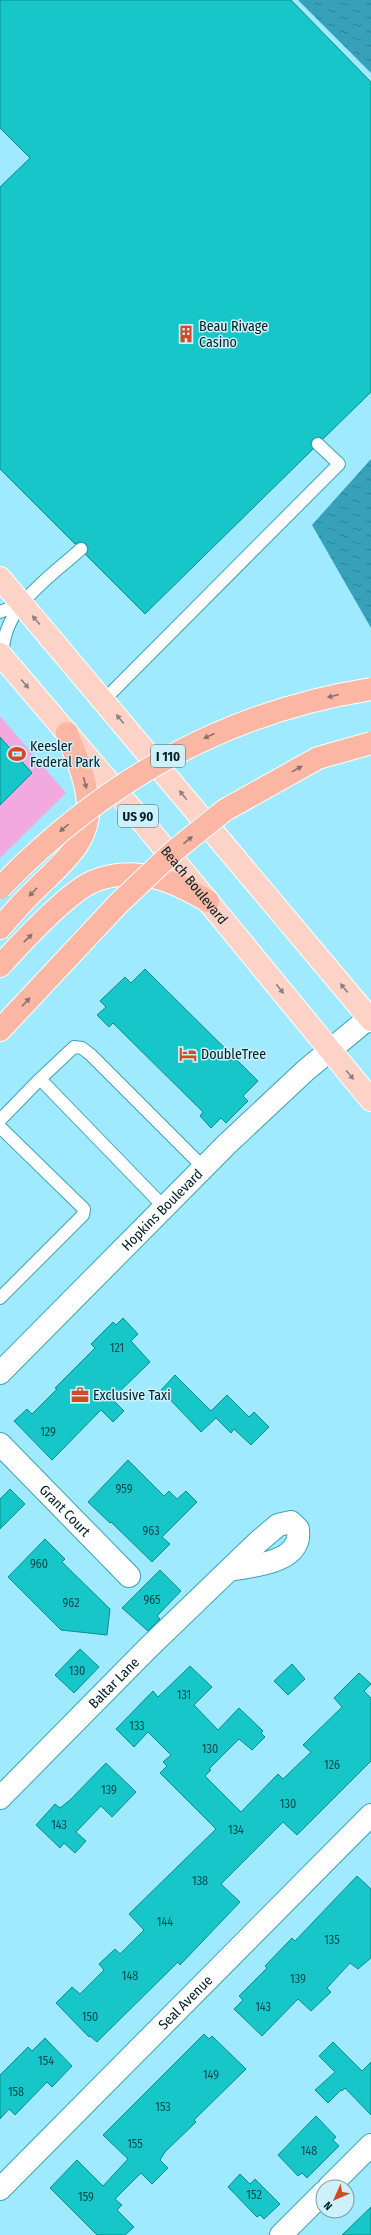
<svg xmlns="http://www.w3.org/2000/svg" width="371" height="2235" font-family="'Fira Sans Condensed',sans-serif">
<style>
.grass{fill:#f1a9e0}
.water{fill:url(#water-ripples)}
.building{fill:#16c6c8;stroke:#098d8e}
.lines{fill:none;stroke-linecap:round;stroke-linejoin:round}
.service-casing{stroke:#3ba2b9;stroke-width:14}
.minor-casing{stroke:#3ba2b9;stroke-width:24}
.primary-casing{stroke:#fff;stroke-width:24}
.motorway-casing{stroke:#fff;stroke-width:24}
.service{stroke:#fff;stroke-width:12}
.minor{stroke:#fff;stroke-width:22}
.primary{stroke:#fdd3c8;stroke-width:22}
.motorway{stroke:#fbb6a4;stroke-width:22}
.motorway-bridge-casing{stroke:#fff;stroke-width:24;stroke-linecap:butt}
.motorway-bridge{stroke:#fbb6a4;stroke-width:22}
.oneway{fill:#8b8280}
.oneway2{fill:#8a726c}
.labels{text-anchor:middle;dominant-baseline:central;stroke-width:3;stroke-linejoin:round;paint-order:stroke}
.number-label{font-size:12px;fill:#06494f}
.shield{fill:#cdf1fa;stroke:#3e5e66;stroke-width:1}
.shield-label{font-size:13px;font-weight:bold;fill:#001f27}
.poi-label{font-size:14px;fill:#001f27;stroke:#cdf1fa;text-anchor:start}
.street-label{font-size:14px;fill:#001f27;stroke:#cdf1fa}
</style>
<defs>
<pattern id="water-ripples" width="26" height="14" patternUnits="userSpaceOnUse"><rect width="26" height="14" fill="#36a1b9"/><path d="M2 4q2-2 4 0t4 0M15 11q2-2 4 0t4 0" fill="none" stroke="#2b8396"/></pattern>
</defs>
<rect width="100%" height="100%" fill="#9feafe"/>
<path class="grass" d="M0,716L66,793L0,858Z"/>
<path class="water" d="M298,0H371V73Z
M371,459V628L312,525Z"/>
<path class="building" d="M0,0H291L371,82V392L323,439L319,437L313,439L311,443L313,449L145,614L86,555L88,548L86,544L80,542L75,544L0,469V187L30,158L0,128Z
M0,737L32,773L0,805Z
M145,969L258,1081L243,1096L248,1101L226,1123L221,1118L211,1128L200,1116L203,1112L113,1023L109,1027L97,1015L106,1007L100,1001L125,977L131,983Z
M123,1318L138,1334L131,1341L150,1362L112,1399L124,1411L113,1422L101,1410L52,1460L14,1421L27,1409L32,1414L57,1389L55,1388L95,1348L91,1344L113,1322L116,1325Z
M175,1375L211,1411L227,1395L249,1417L254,1412L269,1427L251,1445L234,1429L231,1433L216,1418L201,1432L161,1390Z
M128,1460L164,1496L169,1491L177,1499L186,1491L197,1502L162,1537L170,1544L152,1562L111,1522L110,1523L88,1502Z
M10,1489L25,1504L0,1529V1499Z
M45,1539L65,1559L62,1562L110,1609L107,1635L61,1630L8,1577Z
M160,1570L181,1591L157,1616L160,1619L148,1631L122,1608Z
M80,1649L99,1667L74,1693L55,1675Z
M292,1664L305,1679L288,1695L274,1681Z
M190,1666L212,1687L194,1705L218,1730L239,1708L263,1731L261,1733L265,1737L252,1750L239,1739L209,1769L211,1770L205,1776L241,1812L278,1774L283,1779L311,1752L303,1745L342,1707L334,1698L359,1673L371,1684L364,1691L371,1698V1761L297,1835L283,1822L221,1884L240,1902L180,1965L178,1962L97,2042L90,2036L89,2037L56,2003L72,1987L80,1994L104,1970L99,1964L115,1949L120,1954L144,1930L129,1914L216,1829L160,1773L167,1766L163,1762L171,1755L148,1732L134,1747L116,1729L153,1691L158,1697Z
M106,1763L136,1792L112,1817L101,1806L76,1832L86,1841L75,1853L64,1843L60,1848L36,1825L55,1804L60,1808L70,1800Z
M357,1876L371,1889V1958L358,1969L350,1963L327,1988L331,1992L311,2011L298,1999L262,2036L234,2009L243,2000L239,1996L267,1968L265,1966L292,1938L295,1941Z
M204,2034L209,2039L212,2036L246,2069L194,2120L196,2122L165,2152L160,2160L168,2168L152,2184L141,2173L115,2199L122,2205L117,2210L134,2227L125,2235H97L50,2188L77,2160L103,2186L128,2159L103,2135Z
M45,2038L72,2066L52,2087L47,2082L15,2115L9,2109L0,2119V2075L28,2047L32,2051Z
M333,2042L362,2071L371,2062V2115L345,2088L342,2091L341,2090L328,2103L315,2090L335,2072L319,2056Z
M316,2116L336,2137L333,2140L339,2146L307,2178L302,2173L298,2176L278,2155Z
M240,2174L250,2184L255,2179L280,2204L264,2219L260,2215L257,2217L228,2187Z
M371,2207V2235H342Z"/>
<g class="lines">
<g class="service-casing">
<path id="service" d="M0,612L21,604
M3,657C0,609 49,578 81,549
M104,700L339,464L318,444
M0,1120L40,1079
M0,1127L84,1209L83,1215L0,1298
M165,1208L40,1079L74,1047L82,1048L91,1055L204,1168"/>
</g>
<g class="minor-casing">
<g id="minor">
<path id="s1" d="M0,1373L227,1144L306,1070L369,1018"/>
<path id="s2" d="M0,1444L129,1576"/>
<path id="s3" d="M0,1798L149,1647L258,1542L278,1525L291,1522L298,1529C298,1533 299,1538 297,1542C289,1564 249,1566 229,1570"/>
<path d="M329,2187L371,2145"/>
<path id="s4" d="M0,2189L371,1815"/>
<path d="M281,2235L323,2193"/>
</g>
</g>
<g class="primary-casing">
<g id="primary">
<path d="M0,578L371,1020"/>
<path id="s5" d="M0,654L146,826L371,1100"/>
</g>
</g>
<g class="motorway-casing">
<path id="motorway" d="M0,928C12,914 24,900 37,888C62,863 92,841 88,802C86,778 75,755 67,733
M0,966C20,944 67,893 92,882C110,874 131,873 149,876C170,880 190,891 208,901
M0,1030L118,904"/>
</g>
<use href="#service" class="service"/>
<use href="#minor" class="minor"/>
<use href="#primary" class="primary"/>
<use href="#motorway" class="motorway"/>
<g class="motorway-bridge-casing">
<path id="motorway-bridge" d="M0,888C103,781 224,712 371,689
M118,904L174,851L225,810L318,758L371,743"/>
</g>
<use href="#motorway-bridge" class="motorway-bridge"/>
</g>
<defs><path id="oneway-solid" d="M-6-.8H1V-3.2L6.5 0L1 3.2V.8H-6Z"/></defs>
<g class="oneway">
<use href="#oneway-solid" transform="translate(36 620) rotate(-130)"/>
<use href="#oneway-solid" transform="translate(25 684) rotate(50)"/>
<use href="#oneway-solid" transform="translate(120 719) rotate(-130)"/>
<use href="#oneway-solid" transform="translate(183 795) rotate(-129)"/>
<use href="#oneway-solid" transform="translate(344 988) rotate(-130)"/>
<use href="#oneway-solid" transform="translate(280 989) rotate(52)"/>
<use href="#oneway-solid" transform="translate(350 1075) rotate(50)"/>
</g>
<g class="oneway2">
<use href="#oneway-solid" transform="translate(333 696) rotate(166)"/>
<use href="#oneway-solid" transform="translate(209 736) rotate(156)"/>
<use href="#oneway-solid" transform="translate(297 769) rotate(-29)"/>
<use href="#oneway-solid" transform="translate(85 783) rotate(75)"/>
<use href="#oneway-solid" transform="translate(64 828) rotate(140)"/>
<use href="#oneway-solid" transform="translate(188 840) rotate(-39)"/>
<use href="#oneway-solid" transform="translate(33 892) rotate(134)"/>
<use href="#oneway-solid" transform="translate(28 938) rotate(-44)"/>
<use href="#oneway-solid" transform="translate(26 1002) rotate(-47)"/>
</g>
<defs>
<g id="building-bare" transform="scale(1.38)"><path d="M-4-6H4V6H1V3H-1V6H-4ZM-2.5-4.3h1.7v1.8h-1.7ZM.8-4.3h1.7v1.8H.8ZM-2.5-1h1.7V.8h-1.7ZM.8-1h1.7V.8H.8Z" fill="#d24924" stroke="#cdf1fa" stroke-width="2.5" paint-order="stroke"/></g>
<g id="stadium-bare" transform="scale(1.38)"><path d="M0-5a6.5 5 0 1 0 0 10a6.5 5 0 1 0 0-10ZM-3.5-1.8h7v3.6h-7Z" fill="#d24924" stroke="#cdf1fa" stroke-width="2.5" paint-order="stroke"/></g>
<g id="hotel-bare" transform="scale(1.38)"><path d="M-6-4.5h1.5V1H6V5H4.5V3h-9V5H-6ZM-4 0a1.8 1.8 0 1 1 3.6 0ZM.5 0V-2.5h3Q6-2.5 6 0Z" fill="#d24924" stroke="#cdf1fa" stroke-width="2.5" paint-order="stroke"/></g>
<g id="office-bare" transform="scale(1.38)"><path d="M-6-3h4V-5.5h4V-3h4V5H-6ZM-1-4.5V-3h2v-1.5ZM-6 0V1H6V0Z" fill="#d24924" stroke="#cdf1fa" stroke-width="2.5" paint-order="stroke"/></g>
</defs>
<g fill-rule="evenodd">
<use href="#building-bare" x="186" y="334"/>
<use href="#stadium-bare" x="17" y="754"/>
<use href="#hotel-bare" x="188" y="1054"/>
<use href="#office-bare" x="80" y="1395"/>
</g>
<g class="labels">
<g class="number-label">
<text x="117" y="1348">121</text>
<text x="48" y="1432">129</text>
<text x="124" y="1489">959</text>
<text x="151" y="1531">963</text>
<text x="39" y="1564">960</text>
<text x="152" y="1600">965</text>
<text x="71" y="1603">962</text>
<text x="77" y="1671">130</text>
<text x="184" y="1695">131</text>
<text x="137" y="1726">133</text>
<text x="210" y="1749">130</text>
<text x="332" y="1765">126</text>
<text x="109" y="1790">139</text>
<text x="288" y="1804">130</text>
<text x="59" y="1825">143</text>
<text x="236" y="1830">134</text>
<text x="200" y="1881">138</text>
<text x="165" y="1922">144</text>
<text x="332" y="1940">135</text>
<text x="130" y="1976">148</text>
<text x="298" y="1979">139</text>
<text x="263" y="2007">143</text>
<text x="90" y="2017">150</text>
<text x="46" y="2061">154</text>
<text x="211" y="2075">149</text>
<text x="16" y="2092">158</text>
<text x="163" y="2107">153</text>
<text x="135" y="2144">155</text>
<text x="309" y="2151">148</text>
<text x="254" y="2195">152</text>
<text x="86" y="2197">159</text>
</g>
<g class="shield">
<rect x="151" y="745" width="34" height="22" rx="3"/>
<rect x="118" y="805" width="40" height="22" rx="3"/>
</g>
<g class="shield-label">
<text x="168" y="756">I 110</text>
<text x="138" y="816">US 90</text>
</g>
<g class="poi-label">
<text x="199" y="326">Beau Rivage<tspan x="199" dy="16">Casino</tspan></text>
<text x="30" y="746">Keesler<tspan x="30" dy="16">Federal Park</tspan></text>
<text x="201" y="1054">DoubleTree</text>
<text x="93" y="1395">Exclusive Taxi</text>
</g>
<g class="street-label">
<text stroke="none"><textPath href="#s5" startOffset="302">Beach Boulevard</textPath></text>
<text stroke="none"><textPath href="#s1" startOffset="230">Hopkins Boulevard</textPath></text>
<text stroke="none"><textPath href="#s2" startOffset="93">Grant Court</textPath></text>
<text stroke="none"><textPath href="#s3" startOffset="162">Baltar Lane</textPath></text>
<text stroke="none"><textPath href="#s4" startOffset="263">Seal Avenue</textPath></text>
</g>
</g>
<g transform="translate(335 2199) rotate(225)"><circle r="19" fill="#cdf1fa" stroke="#7b9da6"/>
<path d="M0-3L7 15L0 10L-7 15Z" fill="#d24924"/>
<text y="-6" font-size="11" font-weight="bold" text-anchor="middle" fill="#001f27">N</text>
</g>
</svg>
